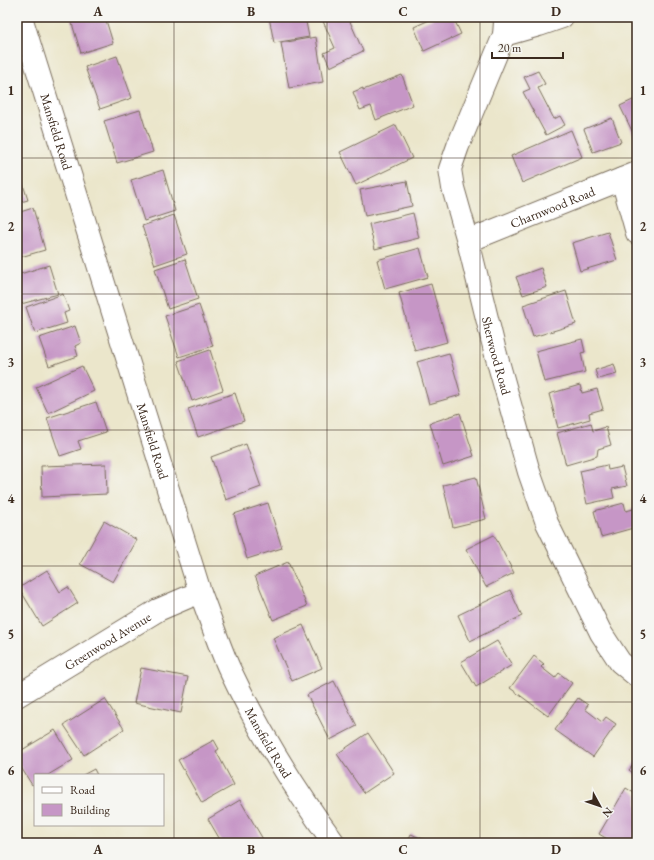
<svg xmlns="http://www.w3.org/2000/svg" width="654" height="860" font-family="'EB Garamond',serif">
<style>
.building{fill:#c696c6}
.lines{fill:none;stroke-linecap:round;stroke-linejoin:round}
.minor-casing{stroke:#796c5b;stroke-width:24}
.minor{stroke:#fff;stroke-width:22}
.grid{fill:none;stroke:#3b2a1e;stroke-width:1;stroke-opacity:0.55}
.labels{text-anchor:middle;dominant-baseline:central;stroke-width:4;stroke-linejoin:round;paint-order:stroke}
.street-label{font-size:13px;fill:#3b2a1e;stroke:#f6f6f2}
.neatline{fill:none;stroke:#3b2a1e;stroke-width:1.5}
.grid-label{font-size:13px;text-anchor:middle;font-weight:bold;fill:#3b2a1e}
</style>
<rect width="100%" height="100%" fill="#f6f6f2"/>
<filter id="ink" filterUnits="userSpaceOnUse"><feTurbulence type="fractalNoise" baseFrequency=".025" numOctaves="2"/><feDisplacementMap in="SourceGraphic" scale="8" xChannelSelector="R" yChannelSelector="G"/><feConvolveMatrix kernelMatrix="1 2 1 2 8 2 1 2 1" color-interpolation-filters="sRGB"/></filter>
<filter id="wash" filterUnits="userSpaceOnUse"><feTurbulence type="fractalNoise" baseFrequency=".012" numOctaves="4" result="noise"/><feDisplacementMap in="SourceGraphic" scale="16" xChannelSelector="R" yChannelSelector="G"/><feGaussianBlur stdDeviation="0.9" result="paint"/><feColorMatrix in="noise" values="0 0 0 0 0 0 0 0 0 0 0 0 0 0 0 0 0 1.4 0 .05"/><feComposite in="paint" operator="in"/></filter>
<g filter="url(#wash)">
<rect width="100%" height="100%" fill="#ebe6cb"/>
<g id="blocks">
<path class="building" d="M70,17H105L113,43L81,53Z
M269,17H305L309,37L274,43Z
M326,17H348L363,51L330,67L324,53L335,48L322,19Z
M436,17H453L461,34L424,51L414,27Z
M316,37L323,82L289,88L281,43Z
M117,56L132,98L100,109L85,67Z
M538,71L545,84L538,88L554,119L560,116L565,125L546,135L523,92L530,89L524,77Z
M402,75L413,105L376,120L371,106L360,110L353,92L363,88V90Z
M637,98V133L634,135L620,106Z
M140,110L153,152L117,163L104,121Z
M612,118L621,142L593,152L584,129Z
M396,125L412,158L356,185L340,152Z
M571,130L582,157L522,183L511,156Z
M17,166L28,200L17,203Z
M163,170L175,211L144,221L131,180Z
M407,181L412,206L365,216L360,190Z
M33,208L45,250L17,258V213Z
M413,213L419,238L375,249L369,224Z
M174,215L187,254L155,265L142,226Z
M608,232L617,260L580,271L572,243Z
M420,248L428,277L385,289L377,260Z
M185,259L198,299L168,309L155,269Z
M49,265L58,294L21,304L17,290V275Z
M541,268L547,287L523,295L516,277Z
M431,284L447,342L415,351L399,293Z
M566,291L576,324L533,337L523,305Z
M63,294L69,311L64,313L67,323L35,333L26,307Z
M199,305L213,346L179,357L165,316Z
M75,326L81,343L75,346L78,356L49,366L39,338Z
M582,339L585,352L581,353L585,372L544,382L536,351Z
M210,350L223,390L192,401L178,361Z
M449,353L461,395L429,404L417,362Z
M614,364L617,374L598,379L595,370Z
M82,366L94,391L48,413L36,387Z
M580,385L582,393L597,389L603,409L589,413L590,419L558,428L549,394Z
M235,393L244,421L198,437L188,409Z
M96,402L106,432L78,441L81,449L60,456L47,418Z
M460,413L474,456L443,466L430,423Z
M591,423L593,431L606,427L611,445L598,449L597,456L566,465L557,433Z
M246,444L261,487L226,500L211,457Z
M106,464L107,494L42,497L41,466Z
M607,465L608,470L622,467L627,486L612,489L614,498L587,504L580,471Z
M476,477L486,519L453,527L443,485Z
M268,503L282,548L247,559L234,514Z
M624,503L626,511L637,508V527L601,537L594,511Z
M104,521L137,540L113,582L80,564Z
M494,535L514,573L486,587L466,549Z
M288,562L307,606L273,620L255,576Z
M47,570L60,592L68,587L78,603L42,626L19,588Z
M510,590L522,616L470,641L458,615Z
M303,625L322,668L292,681L273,638Z
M497,641L512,665L476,687L461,662Z
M534,656L544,664L541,667L555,678L559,673L572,683L548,716L510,688Z
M141,668L188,677L181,713L134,703Z
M334,681L357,726L330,740L307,695Z
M578,698L588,705L585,709L602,722L606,717L616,724L593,757L555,730Z
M105,699L124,729L84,755L64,725Z
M55,730L73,760L48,775H35V783L32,785L17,761V753Z
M368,733L394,773L364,793L337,754Z
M214,740L219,749L216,751L234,785L202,803L178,760Z
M637,760V776L629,770Z
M94,769L97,775H83Z
M626,788L637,795V831L630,843H614L599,834Z
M240,800L264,841L261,843H222L208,819Z
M411,834L432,843H407Z"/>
</g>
</g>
<g filter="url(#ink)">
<use href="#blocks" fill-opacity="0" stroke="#796c5b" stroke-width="1"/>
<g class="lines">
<g class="minor-casing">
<g id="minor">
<path id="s1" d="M21,17L200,592C210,617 218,644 229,668C258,730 294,788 334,843"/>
<path id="s2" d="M504,17L505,22L504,35L458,146L450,169L453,188L468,241L495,351L529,472L547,523L601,633L620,662L637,676"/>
<path d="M504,35L539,25L562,17"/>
<path d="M622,179L637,233"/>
<path id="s3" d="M468,241L637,173"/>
<path id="s4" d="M17,696L158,610L200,592"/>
</g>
</g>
<use href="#minor" class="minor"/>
</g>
</g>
<path class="grid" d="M174,17V843M327,17V843M480,17V843M17,158H637M17,294H637M17,430H637M17,566H637M17,702H637"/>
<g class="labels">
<g class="street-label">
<text stroke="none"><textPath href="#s1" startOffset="120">Mansfield Road</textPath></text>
<text stroke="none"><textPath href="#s3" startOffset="91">Charnwood Road</textPath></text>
<text stroke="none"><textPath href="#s2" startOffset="355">Sherwood Road</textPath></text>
<text stroke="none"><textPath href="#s1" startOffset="444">Mansfield Road</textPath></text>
<text stroke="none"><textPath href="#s4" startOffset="106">Greenwood Avenue</textPath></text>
<text stroke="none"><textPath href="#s1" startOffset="768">Mansfield Road</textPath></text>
</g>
</g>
<rect width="654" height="860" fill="none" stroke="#f6f6f2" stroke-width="44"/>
<rect x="34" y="774" width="130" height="52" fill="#f6f6f2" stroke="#aba49d"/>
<rect x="42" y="787" width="20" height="6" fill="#ffffff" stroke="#aba49d"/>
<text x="70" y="794" font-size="12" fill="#3b2a1e">Road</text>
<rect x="42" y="804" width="20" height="12" fill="#c696c6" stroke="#aba49d"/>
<text x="70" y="814" font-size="12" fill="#3b2a1e">Building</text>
<g transform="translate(600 806) rotate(130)" stroke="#f6f6f2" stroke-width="3" paint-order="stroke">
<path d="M0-3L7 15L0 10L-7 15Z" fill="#3b2a1e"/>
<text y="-6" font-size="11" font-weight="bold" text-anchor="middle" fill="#3b2a1e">N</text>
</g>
<path d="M492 52v6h71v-6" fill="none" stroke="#3b2a1e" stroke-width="2"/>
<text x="498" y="52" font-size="12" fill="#3b2a1e" stroke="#f6f6f2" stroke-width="3" paint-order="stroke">20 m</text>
<rect x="22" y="22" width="610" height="816" class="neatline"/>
<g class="grid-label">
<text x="98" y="16">A</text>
<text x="251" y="16">B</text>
<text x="403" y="16">C</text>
<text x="556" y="16">D</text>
<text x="11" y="95">1</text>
<text x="643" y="95">1</text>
<text x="11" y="231">2</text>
<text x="643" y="231">2</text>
<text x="11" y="367">3</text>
<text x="643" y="367">3</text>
<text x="11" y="503">4</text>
<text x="643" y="503">4</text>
<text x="11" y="639">5</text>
<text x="643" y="639">5</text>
<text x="11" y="775">6</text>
<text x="643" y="775">6</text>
<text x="98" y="854">A</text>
<text x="251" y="854">B</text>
<text x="403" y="854">C</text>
<text x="556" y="854">D</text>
</g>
</svg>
